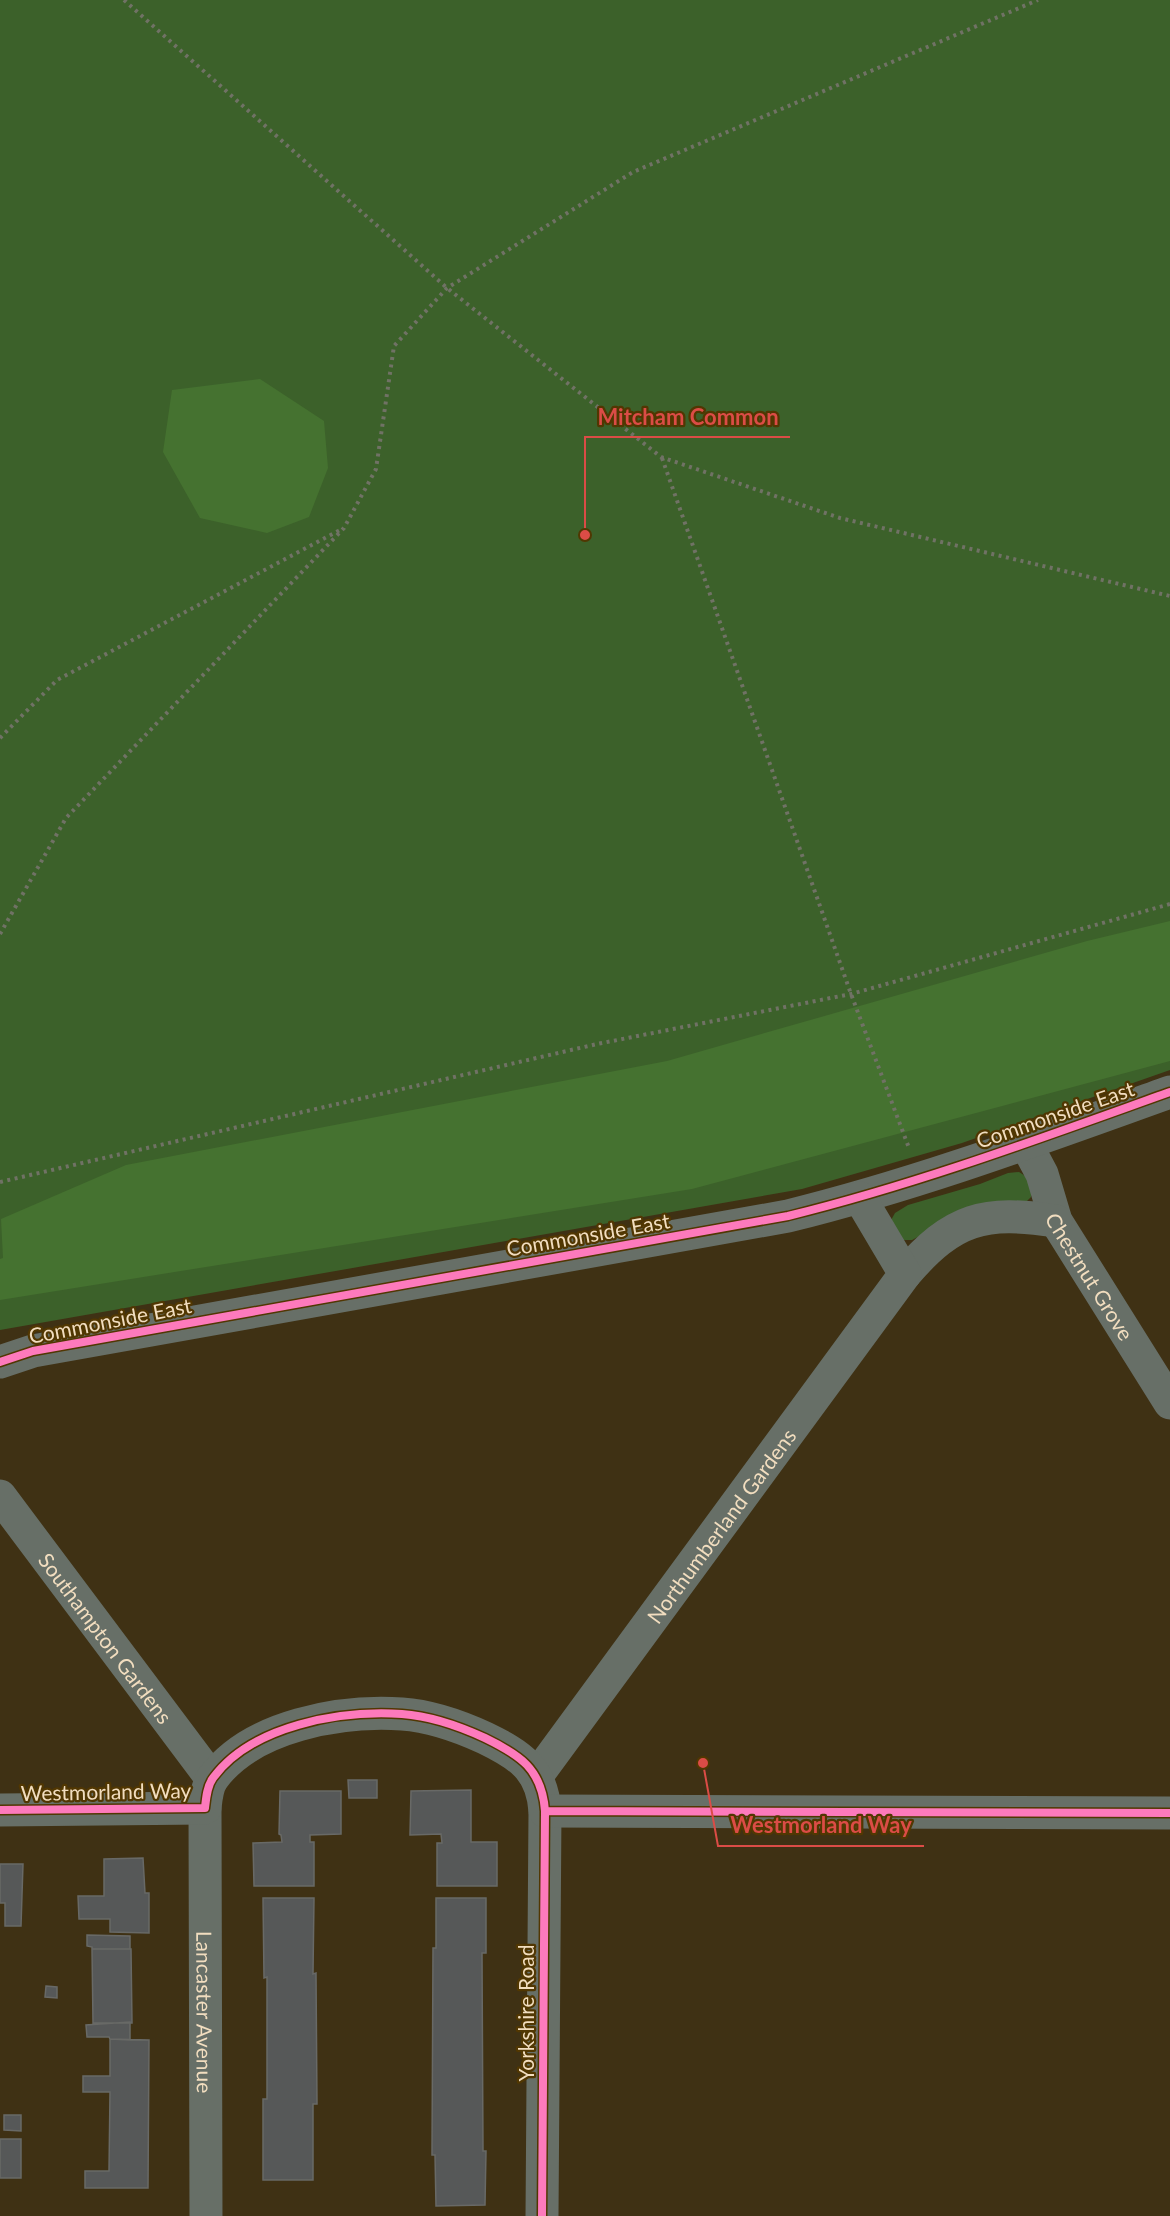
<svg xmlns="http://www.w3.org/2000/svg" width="1170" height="2216" font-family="Lato,sans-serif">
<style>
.green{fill:#3c612a}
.forest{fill:#457230}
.building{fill:#565858;stroke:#686966;stroke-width:1.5}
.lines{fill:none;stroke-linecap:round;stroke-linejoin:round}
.path{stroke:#707265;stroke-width:4;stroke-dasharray:3 4.5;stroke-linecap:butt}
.minor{stroke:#676f67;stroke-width:33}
.cycleway-casing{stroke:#513702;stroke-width:11}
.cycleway{stroke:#fd7abc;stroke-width:8}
.labels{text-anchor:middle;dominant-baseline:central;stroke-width:4.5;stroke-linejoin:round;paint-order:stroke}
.street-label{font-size:21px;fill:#f1ddbf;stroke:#513702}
.leader{fill:none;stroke:#db4c46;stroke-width:2}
.callout-dot{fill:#db4c46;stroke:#513702;stroke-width:2}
.callout-label{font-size:22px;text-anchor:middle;font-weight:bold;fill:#db4c46;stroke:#513702;stroke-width:4.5;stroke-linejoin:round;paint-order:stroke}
</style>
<rect width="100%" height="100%" fill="#3f3114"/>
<path class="green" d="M0,0H1170V1070L962,1143L802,1189L0,1330Z
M1019,1172C1030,1178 1032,1185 1031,1197L1023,1205L925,1233L912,1240H901L890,1222L895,1213L908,1205L980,1184L1008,1173Z"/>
<path class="forest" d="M260,379L324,421L328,468L309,517L267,533L200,518L163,452L172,390Z
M1170,921V1061L692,1189L0,1300V1259L3,1258L1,1219L126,1165L667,1061L1087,941Z"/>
<path class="building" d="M348,1780H377V1798H349Z
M471,1790V1842H497V1886H437V1843H442L441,1834L410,1835L411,1791Z
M280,1791H341V1834L310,1835V1842H314V1886H254L253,1843L282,1842L281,1835L279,1834Z
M143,1858L145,1893H149V1933L110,1932V1919H79L78,1896H104V1859Z
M0,1864H23L21,1926H5V1903H0Z
M263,1898H314L313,1974L316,1973L317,2104H313V2180H263V2099H267V1977L264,1978Z
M436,1898H486V1953H482L483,2151H486L485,2205L436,2206L435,2155H432L433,1948H436Z
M87,1935L130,1936V1949H92V1947L87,1946Z
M92,1949H131L132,2023H93Z
M46,1986L57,1987V1998L45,1997Z
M130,2022V2040L110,2039L109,2037H87L86,2025Z
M110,2039L149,2040L148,2188H85V2171H109L110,2092H83V2076H110Z
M4,2115H21V2131L4,2130Z
M0,2139H21V2178H0Z"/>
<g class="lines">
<path class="path" d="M124,0L447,288L661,457L840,518L1170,596
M662,458L851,994L909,1148
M0,738L57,680L340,530
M0,934L66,818L344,528L376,469L394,346L447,288L633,172L1038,0
M0,1182L597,1044L851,994L1170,904"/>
<g class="minor">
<path id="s1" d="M1026,1144L1042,1174L1056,1221L1170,1403"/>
<path d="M905,1274C953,1218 984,1210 1056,1221"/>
<path d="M0,1362L33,1351L788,1216C918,1184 1044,1137 1170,1092"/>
<path id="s2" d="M0,1496L212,1779"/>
<path id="s3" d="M536,1777L905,1274L860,1198"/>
<path id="s4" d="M205,1808L206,2216"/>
<path d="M0,1810L205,1808C206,1798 207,1786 213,1778C252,1725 341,1710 402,1714C431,1716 459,1726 485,1738C520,1755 542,1769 545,1811L542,2216"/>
<path d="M545,1811L1170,1813"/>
</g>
<g class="cycleway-casing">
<path id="cycleway" d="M0,1362L33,1351L788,1216C918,1184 1044,1137 1170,1092
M0,1810L205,1808C206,1798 207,1786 213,1778C252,1725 341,1710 402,1714C431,1716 459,1726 485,1738C520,1755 542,1769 545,1811L542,2216
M545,1811L1170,1813"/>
</g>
<use href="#cycleway" class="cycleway"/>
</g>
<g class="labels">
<g class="street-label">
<text transform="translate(1055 1114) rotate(-19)">Commonside East</text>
<text transform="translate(588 1234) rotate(-10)">Commonside East</text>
<text stroke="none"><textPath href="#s1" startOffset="148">Chestnut Grove</textPath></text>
<text transform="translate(110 1320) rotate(-11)">Commonside East</text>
<text stroke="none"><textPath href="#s3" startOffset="312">Northumberland Gardens</textPath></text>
<text stroke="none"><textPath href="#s2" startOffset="177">Southampton Gardens</textPath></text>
<text transform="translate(106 1791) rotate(-1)">Westmorland Way</text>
<text stroke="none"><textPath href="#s4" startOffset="204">Lancaster Avenue</textPath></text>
<text transform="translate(525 2013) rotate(-90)">Yorkshire Road</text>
</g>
</g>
<path class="leader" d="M585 535L585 437H790M703 1763L718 1846H924"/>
<g class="callout-dot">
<circle cx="585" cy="535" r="6"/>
<circle cx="703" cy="1763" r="6"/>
</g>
<g class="callout-label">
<text x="688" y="425">Mitcham Common</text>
<text x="821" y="1833">Westmorland Way</text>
</g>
</svg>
